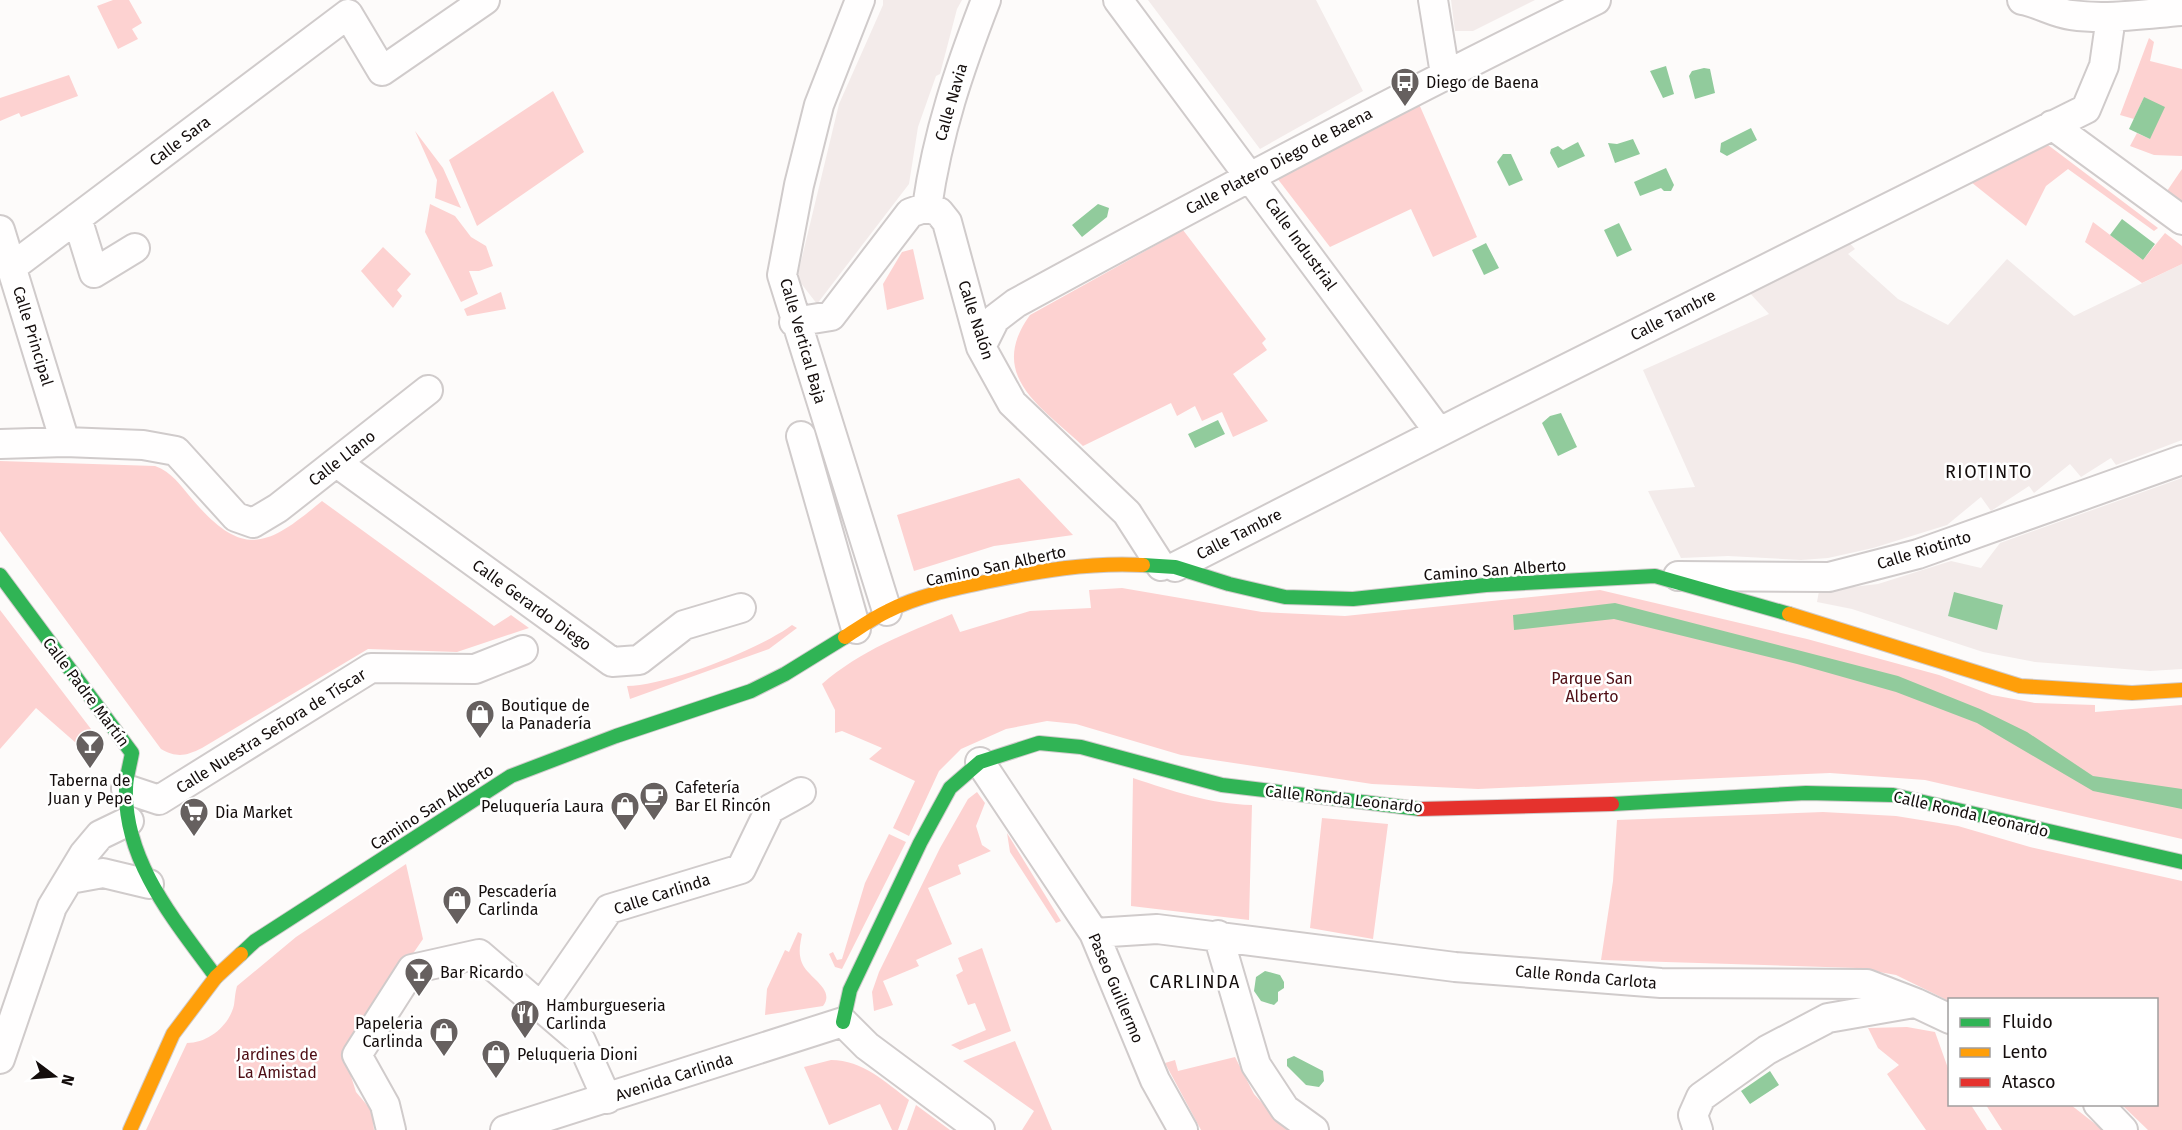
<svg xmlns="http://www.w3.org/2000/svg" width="2182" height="1130" font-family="'Fira Sans',sans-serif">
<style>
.built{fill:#f3ebea}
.green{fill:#fdd2d1}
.water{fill:#91cb9c}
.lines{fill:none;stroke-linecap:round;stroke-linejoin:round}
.street-casing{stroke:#d0cbcb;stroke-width:32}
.fast-casing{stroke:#d0cbcb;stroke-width:16}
.slow-casing{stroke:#d0cbcb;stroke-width:16}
.jam-casing{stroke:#d0cbcb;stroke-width:16}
.street{stroke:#fffefe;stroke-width:28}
.fast{stroke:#30b455;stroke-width:14}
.slow{stroke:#ff9f0a;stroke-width:14}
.jam{stroke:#e5322d;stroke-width:14}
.labels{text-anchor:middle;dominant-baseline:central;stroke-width:5;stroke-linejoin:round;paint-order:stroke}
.poi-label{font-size:16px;fill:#140d0c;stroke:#fff;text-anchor:start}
.street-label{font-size:16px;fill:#140d0c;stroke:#fff}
.park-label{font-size:16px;fill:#4f0f15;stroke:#fff}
.neighbourhood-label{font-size:18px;letter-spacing:1.5px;fill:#140d0c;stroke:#fff}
</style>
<rect width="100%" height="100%" fill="#fdfbfa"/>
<path class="built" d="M883,0H962L957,9L940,74L936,76L918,127L909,184L817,304L797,278L839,104L883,5Z
M1148,0H1316L1363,91L1260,149Z
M1451,0H1535L1473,31H1455Z
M1848,241L1855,249L1848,254L1898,299L1948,325L2007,259L2074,316L2182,264V440L2116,465L2111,458L2081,477L2070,464L2034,493L2029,486L1991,511L1981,497L1947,525L1873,548L1828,558L1801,560L1728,556L1681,558L1648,491L1695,487L1643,370L1769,314L1748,291Z
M2182,478V669L2150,671L2035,662L1983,652L1852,609L1817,602L1819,591L1878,584L1951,561L1981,568L2000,543Z"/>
<path class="green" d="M113,0H129L142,23L132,29L138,39L118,49L97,6Z
M2149,38L2154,42L2150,61L2182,69V156L2154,155L2130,146L2137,133L2150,139L2144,97L2134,119L2120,115Z
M69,75L78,96L21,117L19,113L0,121V98Z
M553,91L584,152L477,226L449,160Z
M1419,104L1477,237L1433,257L1411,209L1330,247L1277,178Z
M415,131L443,168L461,208L435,198L437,180Z
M2048,145L2158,228L2154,231L2068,169L2046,186L2026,226L1971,182Z
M2182,169V202L2167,191Z
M430,204L455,216L471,237L486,246L493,266L479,271H469L478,294L461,302L425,232Z
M2093,222L2143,260L2165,233L2182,246V264L2142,283L2085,242Z
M1183,230L1266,339L1262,343L1267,350L1233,374L1268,421L1233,437L1222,412L1202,421L1195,406L1177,416L1171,403L1083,446C1042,407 986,376 1030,315Z
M383,247L411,274L397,290L402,296L393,308L361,271Z
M913,249L924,299L887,310L883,284L902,252Z
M501,292L506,309L467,316L464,309Z
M0,461L155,466C172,472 180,485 192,499C243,559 267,547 322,501L494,626L511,615L529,628L457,652L368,649L202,748C186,756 177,758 161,749L0,531Z
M1019,478L1073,535L994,546L914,571L897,515Z
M1122,588L1262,612L1345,616L1600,590L1807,639L1939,675L1992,695L2035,703L2095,705V712L2182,705V839L1925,780L1830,773L1478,789L1372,784L1181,755L1076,724L1047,721L1006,729L961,749L939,771L909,836L893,828L915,781L869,759L882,748L842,731L835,733V710L822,684C861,650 905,634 952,614L960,632L1030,611L1091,608L1089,590Z
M0,610L91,729L76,743L36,708L0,749Z
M792,625L797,628L769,649L630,699L627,686C666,686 760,649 792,625Z
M1133,778C1172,791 1210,804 1252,805L1249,920L1131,906Z
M977,792L985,803L976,826L982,845L991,851L958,865L961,874L928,888L952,944L916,960L919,966L883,981L893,1005L874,1011L872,992L879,972L940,848L968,799Z
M1823,812L1896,816L1958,826L2030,847L2182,881V1130H2148L2122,1105L2156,1104V1000L1949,1001L1896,975L1857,968L1601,960L1613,881L1617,820Z
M1322,818L1388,824L1373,939L1310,928Z
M1007,833L1061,921L1056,923L1010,852Z
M889,834L906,842L842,969L835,967L829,954L833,952L837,960L842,959L865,883Z
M406,864L423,939L344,1054L356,1092L372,1111L374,1130H146L187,1043C208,1043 229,1026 234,1005C235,998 235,993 237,986L296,937Z
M798,932L802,934C800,945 798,953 802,963C808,978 836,989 823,1006L765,1015L767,989L785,950L789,952Z
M982,948L1011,1031L960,1050L951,1045L986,1030L975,1003L968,1005L956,975L963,971L958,958Z
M1907,1027L1935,1032L1949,1071L1950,1104L1971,1105L1987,1130H1926L1887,1074L1899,1065L1878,1048L1868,1028Z
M1015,1041L1052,1130H1022L1034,1111L963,1061Z
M1235,1057L1254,1094L1287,1130H1201L1165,1063L1175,1060L1178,1071Z
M831,1060C863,1060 885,1082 909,1100L898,1130H892L880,1104L829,1125L804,1067Z
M916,1105L950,1130H907Z
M1986,1105H2071L2103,1130H2002Z"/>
<path class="water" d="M1666,66L1674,94L1663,98L1650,71Z
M1704,68L1710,69L1715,93L1695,99L1689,76L1692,71Z
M2144,97L2165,107L2150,139L2129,129Z
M1751,128L1757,140L1727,156L1720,152L1721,143Z
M1633,139L1640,154L1615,163L1608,143L1617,144Z
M1578,142L1585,156L1558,168L1550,153L1551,149L1558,146L1563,150Z
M1503,154H1511L1523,180L1509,186L1497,162Z
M1666,168L1674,185L1671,191H1664L1661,188L1640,196L1634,182Z
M1098,204L1109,208L1107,217L1082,237L1072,225Z
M2122,219L2155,244L2143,260L2110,235Z
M1619,223L1632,250L1617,257L1604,230Z
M1486,243L1499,268L1484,275L1472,250Z
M1561,413L1577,447L1558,456L1542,423L1550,416Z
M1218,420L1225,434L1195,448L1188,434Z
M1954,592L2003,605L1997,630L1948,616Z
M1615,603L1898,676L1980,709L2027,732L2093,776L2182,789V809L2093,791L1977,723L1896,692L1797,664L1614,619L1514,630L1513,615Z
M1265,971L1280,975L1284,982V988L1278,992V1001L1274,1005L1261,1001L1254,991L1256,977Z
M1294,1056L1323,1071L1324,1081L1319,1087L1306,1085L1287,1066V1059Z
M1770,1071L1779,1085L1750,1104L1741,1091Z"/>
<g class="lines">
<g class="street-casing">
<path id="street" d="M860,0L819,105L799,185L782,275L887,611
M1118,0L1439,432
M1433,0L1445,74
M2022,0C2039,3 2054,13 2071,15C2107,20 2145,14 2182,11
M2052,125L2182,220
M927,207C938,131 959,70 986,0
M77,218L94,273L135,248
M0,230L65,442
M12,267L348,14L382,71L485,0
M794,322L831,316L910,213L927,207L939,212L947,222L981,347L1012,403L1127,513L1161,566
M981,347L995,319L1016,303C1208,198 1400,96 1596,0
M801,436L856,629
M0,444L65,442L143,445L176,451L236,517L253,523L278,508L428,390
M337,463L612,662L639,660L684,625L741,608
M1175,567L1477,413L2086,109L2104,66L2111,17
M1678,576L1829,577L1918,554L2182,460
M980,762L1094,933L1155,1080L1183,1130
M126,789L159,800L371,668L475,669L523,650
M70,879L103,873L149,884
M1094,933L1157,929L1455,967L1661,983L1867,984L1916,1003L1950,1019
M1218,935L1256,1065L1285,1109L1314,1130
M542,1006L609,909L741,869L770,809L801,792
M0,1059L52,907L84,854L100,835L129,821
M2098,1104L2123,1130
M391,1130L385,1105L357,1055L412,969L479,954L581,1041L607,1099
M505,1130L843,1022L867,1046L980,1130
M1698,1130L1693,1115L1701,1097L1767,1050L1828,1018L1914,1003"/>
</g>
<g class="fast-casing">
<path id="fast" d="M1143,565L1175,567L1229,584L1285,597L1353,599L1486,585L1655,576L1789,614
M0,575L132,753C130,765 126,777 126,789C124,862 176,922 216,977
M1612,804L1806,793L1893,795L2182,862
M241,954L255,941L511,776L616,736L751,691L785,674L845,637
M843,1022L850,990L920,843L950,788L980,762L1039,743L1081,747L1222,785L1420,809"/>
</g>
<g class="slow-casing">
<path id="slow" d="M1789,614L2020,686L2132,693L2182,690
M845,637C859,628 873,618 888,611C918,596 952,589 985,582C1038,571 1089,562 1143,565
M130,1130L173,1034L216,977L241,954"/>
</g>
<g class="jam-casing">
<path id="jam" d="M1420,809L1612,804"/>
</g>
<use href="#street" class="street"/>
<use href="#fast" class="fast"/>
<use href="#slow" class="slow"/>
<use href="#jam" class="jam"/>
</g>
<defs>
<g id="bus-pin" transform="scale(1.5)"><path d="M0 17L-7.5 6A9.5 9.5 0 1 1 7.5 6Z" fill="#66605f" stroke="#fff"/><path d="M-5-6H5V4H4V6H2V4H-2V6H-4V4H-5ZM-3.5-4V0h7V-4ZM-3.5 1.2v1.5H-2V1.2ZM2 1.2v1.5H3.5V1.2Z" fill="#fff"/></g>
<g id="shop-pin" transform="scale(1.5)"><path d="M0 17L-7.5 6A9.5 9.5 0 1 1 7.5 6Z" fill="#66605f" stroke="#fff"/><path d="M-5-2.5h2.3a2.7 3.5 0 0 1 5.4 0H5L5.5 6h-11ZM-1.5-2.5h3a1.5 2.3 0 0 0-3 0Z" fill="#fff"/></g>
<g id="bar-pin" transform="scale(1.5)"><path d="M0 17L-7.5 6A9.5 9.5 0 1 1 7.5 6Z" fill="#66605f" stroke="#fff"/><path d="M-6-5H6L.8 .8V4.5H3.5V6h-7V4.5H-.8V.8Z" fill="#fff"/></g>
<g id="cafe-pin" transform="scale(1.5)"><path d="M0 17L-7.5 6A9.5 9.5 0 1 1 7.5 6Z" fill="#66605f" stroke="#fff"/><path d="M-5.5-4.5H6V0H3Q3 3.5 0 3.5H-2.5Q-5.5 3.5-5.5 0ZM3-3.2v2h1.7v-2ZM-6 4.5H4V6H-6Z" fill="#fff"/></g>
<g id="supermarket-pin" transform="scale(1.5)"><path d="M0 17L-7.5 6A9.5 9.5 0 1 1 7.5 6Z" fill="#66605f" stroke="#fff"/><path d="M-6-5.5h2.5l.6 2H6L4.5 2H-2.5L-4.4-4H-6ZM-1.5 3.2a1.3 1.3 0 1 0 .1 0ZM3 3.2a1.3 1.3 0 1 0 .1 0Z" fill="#fff"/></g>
<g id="restaurant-pin" transform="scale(1.5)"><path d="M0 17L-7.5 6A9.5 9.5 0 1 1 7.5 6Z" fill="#66605f" stroke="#fff"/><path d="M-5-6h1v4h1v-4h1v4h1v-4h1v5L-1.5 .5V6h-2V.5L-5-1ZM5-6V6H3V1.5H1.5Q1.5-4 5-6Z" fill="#fff"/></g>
</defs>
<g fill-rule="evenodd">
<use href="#bus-pin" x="1405" y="82"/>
<use href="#shop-pin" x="480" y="714"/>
<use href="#bar-pin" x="90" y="744"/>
<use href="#cafe-pin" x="654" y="796"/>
<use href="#shop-pin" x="625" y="806"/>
<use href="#supermarket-pin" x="194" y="812"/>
<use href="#shop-pin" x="457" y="900"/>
<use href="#bar-pin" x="419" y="972"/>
<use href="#restaurant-pin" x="525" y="1014"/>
<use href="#shop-pin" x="444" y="1032"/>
<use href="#shop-pin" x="496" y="1054"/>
</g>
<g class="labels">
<g class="poi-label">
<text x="1426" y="82">Diego de Baena</text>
<text x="501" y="705">Boutique de<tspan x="501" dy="18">la Panadería</tspan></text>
<text x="90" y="780" text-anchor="middle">Taberna de<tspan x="90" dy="18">Juan y Pepe</tspan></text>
<text x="675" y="787">Cafetería<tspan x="675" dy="18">Bar El Rincón</tspan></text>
<text x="604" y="806" text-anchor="end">Peluquería Laura</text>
<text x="215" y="812">Dia Market</text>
<text x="478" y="891">Pescadería<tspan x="478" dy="18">Carlinda</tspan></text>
<text x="440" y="972">Bar Ricardo</text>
<text x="546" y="1005">Hamburgueseria<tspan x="546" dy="18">Carlinda</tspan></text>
<text x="423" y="1023" text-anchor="end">Papeleria<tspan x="423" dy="18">Carlinda</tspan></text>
<text x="517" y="1054">Peluqueria Dioni</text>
</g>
<g class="street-label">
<text transform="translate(951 102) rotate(-74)">Calle Navia</text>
<text transform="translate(180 141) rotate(-37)">Calle Sara</text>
<text transform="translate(1279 161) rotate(-28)">Calle Platero Diego de Baena</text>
<text transform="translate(1301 244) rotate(54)">Calle Industrial</text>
<text transform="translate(1673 315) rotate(-27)">Calle Tambre</text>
<text transform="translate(976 320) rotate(72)">Calle Nalón</text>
<text transform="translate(33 336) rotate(73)">Calle Principal</text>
<text transform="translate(803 341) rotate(74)">Calle Vertical Baja</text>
<text transform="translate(342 458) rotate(-38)">Calle Llano</text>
<text transform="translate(1239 534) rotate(-27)">Calle Tambre</text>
<text transform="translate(1924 550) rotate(-17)">Calle Riotinto</text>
<text transform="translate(996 566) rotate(-12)">Camino San Alberto</text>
<text transform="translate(1495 570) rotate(-4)">Camino San Alberto</text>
<text transform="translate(532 605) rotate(36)">Calle Gerardo Diego</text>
<text transform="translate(86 692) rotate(53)">Calle Padre Martín</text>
<text transform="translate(271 731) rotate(-32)">Calle Nuestra Señora de Tíscar</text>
<text transform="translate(1344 799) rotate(6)">Calle Ronda Leonardo</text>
<text transform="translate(432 807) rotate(-33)">Camino San Alberto</text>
<text transform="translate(1971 814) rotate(13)">Calle Ronda Leonardo</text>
<text transform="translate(662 894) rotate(-18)">Calle Carlinda</text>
<text transform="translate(1586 977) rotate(5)">Calle Ronda Carlota</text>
<text transform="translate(1116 988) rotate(67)">Paseo Guillermo</text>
<text transform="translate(674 1077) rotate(-18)">Avenida Carlinda</text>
</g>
<g class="park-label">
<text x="1592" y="678">Parque San<tspan x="1592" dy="18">Alberto</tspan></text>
<text x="277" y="1054">Jardines de<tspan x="277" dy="18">La Amistad</tspan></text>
</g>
<g class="neighbourhood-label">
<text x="1989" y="472">RIOTINTO</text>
<text x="1195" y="982">CARLINDA</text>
</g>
</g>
<rect x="1948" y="998" width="210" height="108" fill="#ffffff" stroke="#a19e9e" stroke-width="1.5"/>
<rect x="1960" y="1018" width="30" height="9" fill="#30b455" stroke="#a19e9e" stroke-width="1.5"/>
<text x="2002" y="1028" font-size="18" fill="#140d0c">Fluido</text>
<rect x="1960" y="1048" width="30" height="9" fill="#ff9f0a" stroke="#a19e9e" stroke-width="1.5"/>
<text x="2002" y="1058" font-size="18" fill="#140d0c">Lento</text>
<rect x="1960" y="1078" width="30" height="9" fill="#e5322d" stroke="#a19e9e" stroke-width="1.5"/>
<text x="2002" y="1088" font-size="18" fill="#140d0c">Atasco</text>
<g transform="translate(54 1076) rotate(106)" stroke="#ffffff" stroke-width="4.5" paint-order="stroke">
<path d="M0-4.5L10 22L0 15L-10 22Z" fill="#140d0c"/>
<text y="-9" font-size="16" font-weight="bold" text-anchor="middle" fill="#140d0c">N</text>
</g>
</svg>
